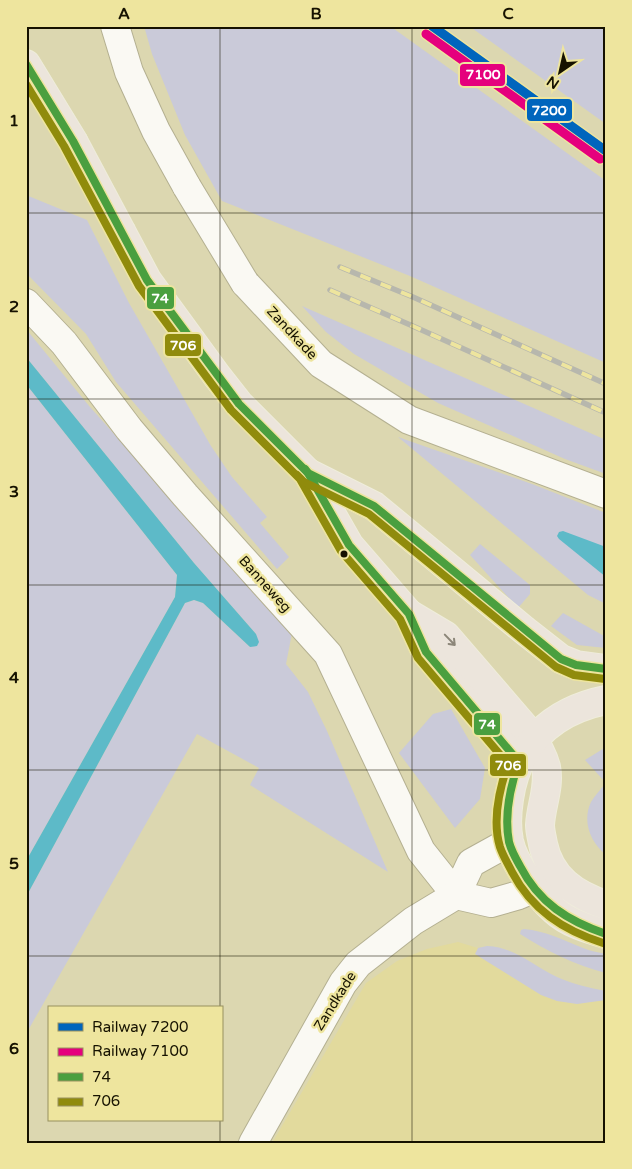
<svg xmlns="http://www.w3.org/2000/svg" width="632" height="1169" viewBox="0 0 632 1169" font-family="'Varela Round',sans-serif">
	<style>
		.built { fill: #e2da9d }
		.green { fill: #cacad9 }
		.water { fill: #5dbac8 }
		.lines { fill: none; stroke-linecap: round; stroke-linejoin: round }
		.minor-casing { stroke: #b4b091; stroke-width: 30 }
		.major-casing { stroke: #efeddb; stroke-width: 30 }
		.minor { stroke: #faf9f3; stroke-width: 28 }
		.major { stroke: #ece5dc; stroke-width: 28 }
		.rail-casing { stroke: #b7b7ad; stroke-width: 5.5 }
		.rail { stroke: #eee59e; stroke-width: 4; stroke-dasharray: 11; stroke-linecap: butt }
		.minor-bridge-casing { stroke: #b4b091; stroke-width: 30; stroke-linecap: butt }
		.major-bridge-casing { stroke: #efeddb; stroke-width: 30; stroke-linecap: butt }
		.minor-bridge { stroke: #faf9f3; stroke-width: 28 }
		.major-bridge { stroke: #ece5dc; stroke-width: 28 }
		.bus-1-casing { stroke: #eee59e; stroke-width: 11 }
		.bus-2-casing { stroke: #eee59e; stroke-width: 11 }
		.bus-1 { stroke: #4a9f3f; stroke-width: 8 }
		.bus-2 { stroke: #908b0c; stroke-width: 8 }
		.rail-1-casing { stroke: #eee59e; stroke-width: 12 }
		.rail-2-casing { stroke: #eee59e; stroke-width: 12 }
		.rail-1 { stroke: #0065bd; stroke-width: 9 }
		.rail-2 { stroke: #e5007d; stroke-width: 9 }
		.oneway { stroke: #8c8679 }
		.grid { fill: none; stroke: #161200; stroke-width: 1; stroke-opacity: 0.55 }
		.bus-dot { fill: #161200; stroke: #eee59e; stroke-width: 2 }
		.labels { text-anchor: middle; dominant-baseline: central; stroke-width: 5; stroke-linejoin: round; paint-order: stroke }
		.street-label { font-size: 14px; fill: #161200; stroke: #eee59e }
		.line-badge { stroke: #eee59e; stroke-width: 2 }
		.badge-label { font-size: 14px; text-anchor: middle; font-weight: bold; fill: #fff }
		.neatline { fill: none; stroke: #161200; stroke-width: 2 }
		.grid-label { font-size: 16px; text-anchor: middle; font-weight: bold; fill: #161200 }
	</style>
	<rect width="100%" height="100%" fill="#dcd7b0"/>
	<path class="built" d="M 458,942 L 491,952 L 606,999 L 606,1143 L 272,1143 L 366,983 L 397,961 L 427,949 Z"/>
	<g class="green">
		<path d="M 144,26 L 390,26 L 606,181 L 606,363 L 410,276 L 222,201 L 185,135 L 152,54 Z"/>
		<path d="M 469,26 L 606,26 L 606,124 Z"/>
		<path d="M 26,195 L 87,220 L 129,303 L 211,446 L 232,477 L 267,517 L 260,523 L 289,557 L 277,569 L 116,382 L 86,334 L 26,273 Z"/>
		<path d="M 302,306 L 606,440 L 606,474 L 565,459 L 438,403 L 354,354 L 326,332 Z"/>
		<path d="M 26,329 L 90,407 L 292,633 L 286,664 L 308,692 L 327,731 L 388,872 L 250,785 L 259,768 L 197,734 L 26,1034 L 26,897 L 185,603 L 194,600 L 203,603 L 250,647 L 256,634 L 194,563 L 26,357 Z"/>
		<path d="M 26,384 L 177,575 L 175,597 L 26,861 Z"/>
		<path d="M 398,437 L 532,484 L 606,513 L 606,604 L 588,595 Z"/>
		<path d="M 480,544 L 530,585 L 530,594 L 518,608 L 470,555 Z"/>
		<path d="M 563,613 L 606,637 L 606,648 L 577,645 L 551,626 Z"/>
		<path d="M 451,709 L 485,768 L 480,799 L 455,828 L 399,753 L 433,714 Z"/>
		<path d="M 606,747 L 606,855 C 590,842 582,821 591,802 C 595,795 601,789 606,783 L 585,760 Z"/>
		<path d="M 524,929 C 546,931 563,940 583,948 C 590,951 598,952 606,954 L 606,973 C 575,965 547,951 520,934 L 521,930 Z"/>
		<path d="M 487,946 C 515,947 533,966 557,977 C 573,984 589,988 606,991 L 606,1000 L 577,1004 L 557,1001 L 541,995 L 475,954 L 478,948 Z"/>
	</g>
	<g class="water">
		<path d="M 26,357 L 194,563 L 256,634 L 259,642 L 257,646 L 250,647 L 203,603 L 194,600 L 185,603 L 26,897 L 26,861 L 175,597 L 177,575 L 26,384 Z"/>
		<path d="M 563,531 L 606,547 L 606,577 L 559,539 L 557,536 L 559,532 Z"/>
	</g>
	<g class="lines">
		<g class="minor-casing">
			<g id="minor">
				<path d="M 115,26 L 129,72 L 156,131 L 187,187"/>
				<path d="M 245,283 L 321,364 L 409,420 L 606,494"/>
				<path d="M 26,303 L 64,343 L 129,429 L 185,495 L 328,654 L 421,851 L 456,895"/>
				<path d="M 456,895 L 491,903 L 519,895 L 533,889"/>
				<path d="M 253,1143 L 343,983 L 358,964 L 413,921 L 456,895 L 471,863 L 509,842"/>
			</g>
		</g>
		<g class="major-casing">
			<g id="major">
				<path d="M 26,64 L 73,141"/>
				<path d="M 122,233 L 147,280 L 217,376 L 239,404 L 308,473 L 349,545 L 409,614 L 426,652 L 519,762"/>
				<path d="M 308,473 L 374,506 L 524,630 L 561,659 L 576,665 L 606,669"/>
				<path d="M 409,614 L 446,636 L 527,730 C 534,740 543,755 546,767 C 550,787 541,805 540,825 C 540,831 542,838 543,844 C 550,878 575,895 606,905"/>
				<path d="M 606,700 C 552,711 517,744 509,799 C 507,812 506,827 509,841 C 513,862 538,896 554,910 C 568,923 588,929 606,934"/>
			</g>
		</g>
		<use href="#minor" class="minor"/>
		<use href="#major" class="major"/>
		<g class="rail-casing">
			<g id="rail">
				<path d="M 340,267 L 413,297 L 606,384"/>
				<path d="M 330,290 L 415,327 L 606,413"/>
			</g>
		</g>
		<use href="#rail" class="rail"/>
		<g class="minor-bridge-casing">
			<path id="minor-bridge" d="M 187,187 L 245,283"/>
		</g>
		<g class="major-bridge-casing">
			<path id="major-bridge" d="M 73,141 L 122,233"/>
		</g>
		<use href="#minor-bridge" class="minor-bridge"/>
		<use href="#major-bridge" class="major-bridge"/>
		<g class="bus-1-casing">
			<g id="bus-1">
				<path d="M 26,64 L 73,141 L 147,280 L 239,404 L 308,473 L 349,545 L 409,614 L 426,652 L 519,762 C 510,787 504,815 509,842 C 511,850 516,859 520,866 C 539,903 568,921 606,934"/>
				<path d="M 305,469 L 308,473 L 374,506 L 561,659 L 576,665 L 606,669"/>
			</g>
		</g>
		<g class="bus-2-casing">
			<g id="bus-2">
				<path d="M 26,84 L 64,146 L 139,286 L 231,410 L 300,479 L 341,551 L 400,619 L 418,658 L 508,764 C 499,790 492,821 500,847 C 503,856 508,864 512,872 C 532,910 563,930 603,943"/>
				<path d="M 297,475 L 304,482 L 369,514 L 556,667 L 574,675 L 605,679"/>
			</g>
		</g>
		<use href="#bus-1" class="bus-1"/>
		<use href="#bus-2" class="bus-2"/>
		<g class="rail-1-casing">
			<path id="rail-1" d="M 432,26 L 606,151"/>
		</g>
		<g class="rail-2-casing">
			<path id="rail-2" d="M 426,34 L 600,159"/>
		</g>
		<use href="#rail-1" class="rail-1"/>
		<use href="#rail-2" class="rail-2"/>
	</g>
	<defs><path id="oneway-shaft" d="M-6 0H5M1.5-3L5.5 0L1.5 3" fill="none" stroke-width="1.6" stroke-linecap="round" stroke-linejoin="round" transform="scale(1.25)"/></defs>
	<use class="oneway" href="#oneway-shaft" transform="translate(450 640) rotate(46)"/>
	<path class="grid" d="M 220,26 L 220,1008M 412,26 L 412,1143M 26,213 L 606,213M 26,399 L 606,399M 26,585 L 606,585M 26,770 L 606,770M 26,956 L 606,956M 220,1120 L 220,1143"/>
	<circle class="bus-dot" cx="344" cy="554" r="4.5"/>
	<g class="labels">
		<g class="street-label">
			<text transform="translate(292 333) rotate(47)">Zandkade</text>
			<text transform="translate(265 584) rotate(48)">Banneweg</text>
			<text transform="translate(335 1001) rotate(-58)">Zandkade</text>
		</g>
	</g>
	<g class="line-badge">
		<rect x="459" y="63" width="47" height="24" rx="5" fill="#e5007d"/>
		<rect x="526" y="98" width="47" height="24" rx="5" fill="#0065bd"/>
		<rect x="146" y="286" width="29" height="24" rx="5" fill="#4a9f3f"/>
		<rect x="164" y="333" width="38" height="24" rx="5" fill="#908b0c"/>
		<rect x="473" y="712" width="28" height="24" rx="5" fill="#4a9f3f"/>
		<rect x="489" y="753" width="38" height="24" rx="5" fill="#908b0c"/>
	</g>
	<g class="badge-label">
		<text x="483" y="79">7100</text>
		<text x="549" y="115">7200</text>
		<text x="160" y="303">74</text>
		<text x="183" y="350">706</text>
		<text x="487" y="729">74</text>
		<text x="508" y="770">706</text>
	</g>
	<rect width="632" height="1169" fill="none" stroke="#eee59e" stroke-width="55"/>
	<rect x="48" y="1006" width="175" height="115" fill="#eee59e" stroke="#98915f"/>
	<rect x="58" y="1023" width="25" height="8" fill="#0065bd" stroke="#98915f"/>
	<text x="92" y="1032" font-size="15" fill="#161200">Railway 7200</text>
	<rect x="58" y="1048" width="25" height="8" fill="#e5007d" stroke="#98915f"/>
	<text x="92" y="1056" font-size="15" fill="#161200">Railway 7100</text>
	<rect x="58" y="1073" width="25" height="8" fill="#4a9f3f" stroke="#98915f"/>
	<text x="92" y="1082" font-size="15" fill="#161200">74</text>
	<rect x="58" y="1098" width="25" height="8" fill="#908b0c" stroke="#98915f"/>
	<text x="92" y="1106" font-size="15" fill="#161200">706</text>
	<g transform="translate(560 72) rotate(214)" stroke="#eee59e" stroke-width="4" paint-order="stroke">
	<path d="M0-4L9 19L0 12L-9 19Z" fill="#161200"/>
	<text y="-8" font-size="14" font-weight="bold" text-anchor="middle" fill="#161200">N</text>
	</g>
	<rect x="28" y="28" width="576" height="1114" class="neatline"/>
	<g class="grid-label">
		<text x="124" y="19">A</text>
		<text x="316" y="19">B</text>
		<text x="508" y="19">C</text>
		<text x="14" y="126">1</text>
		<text x="14" y="312">2</text>
		<text x="14" y="497">3</text>
		<text x="14" y="683">4</text>
		<text x="14" y="869">5</text>
		<text x="14" y="1054">6</text>
	</g>
</svg>
